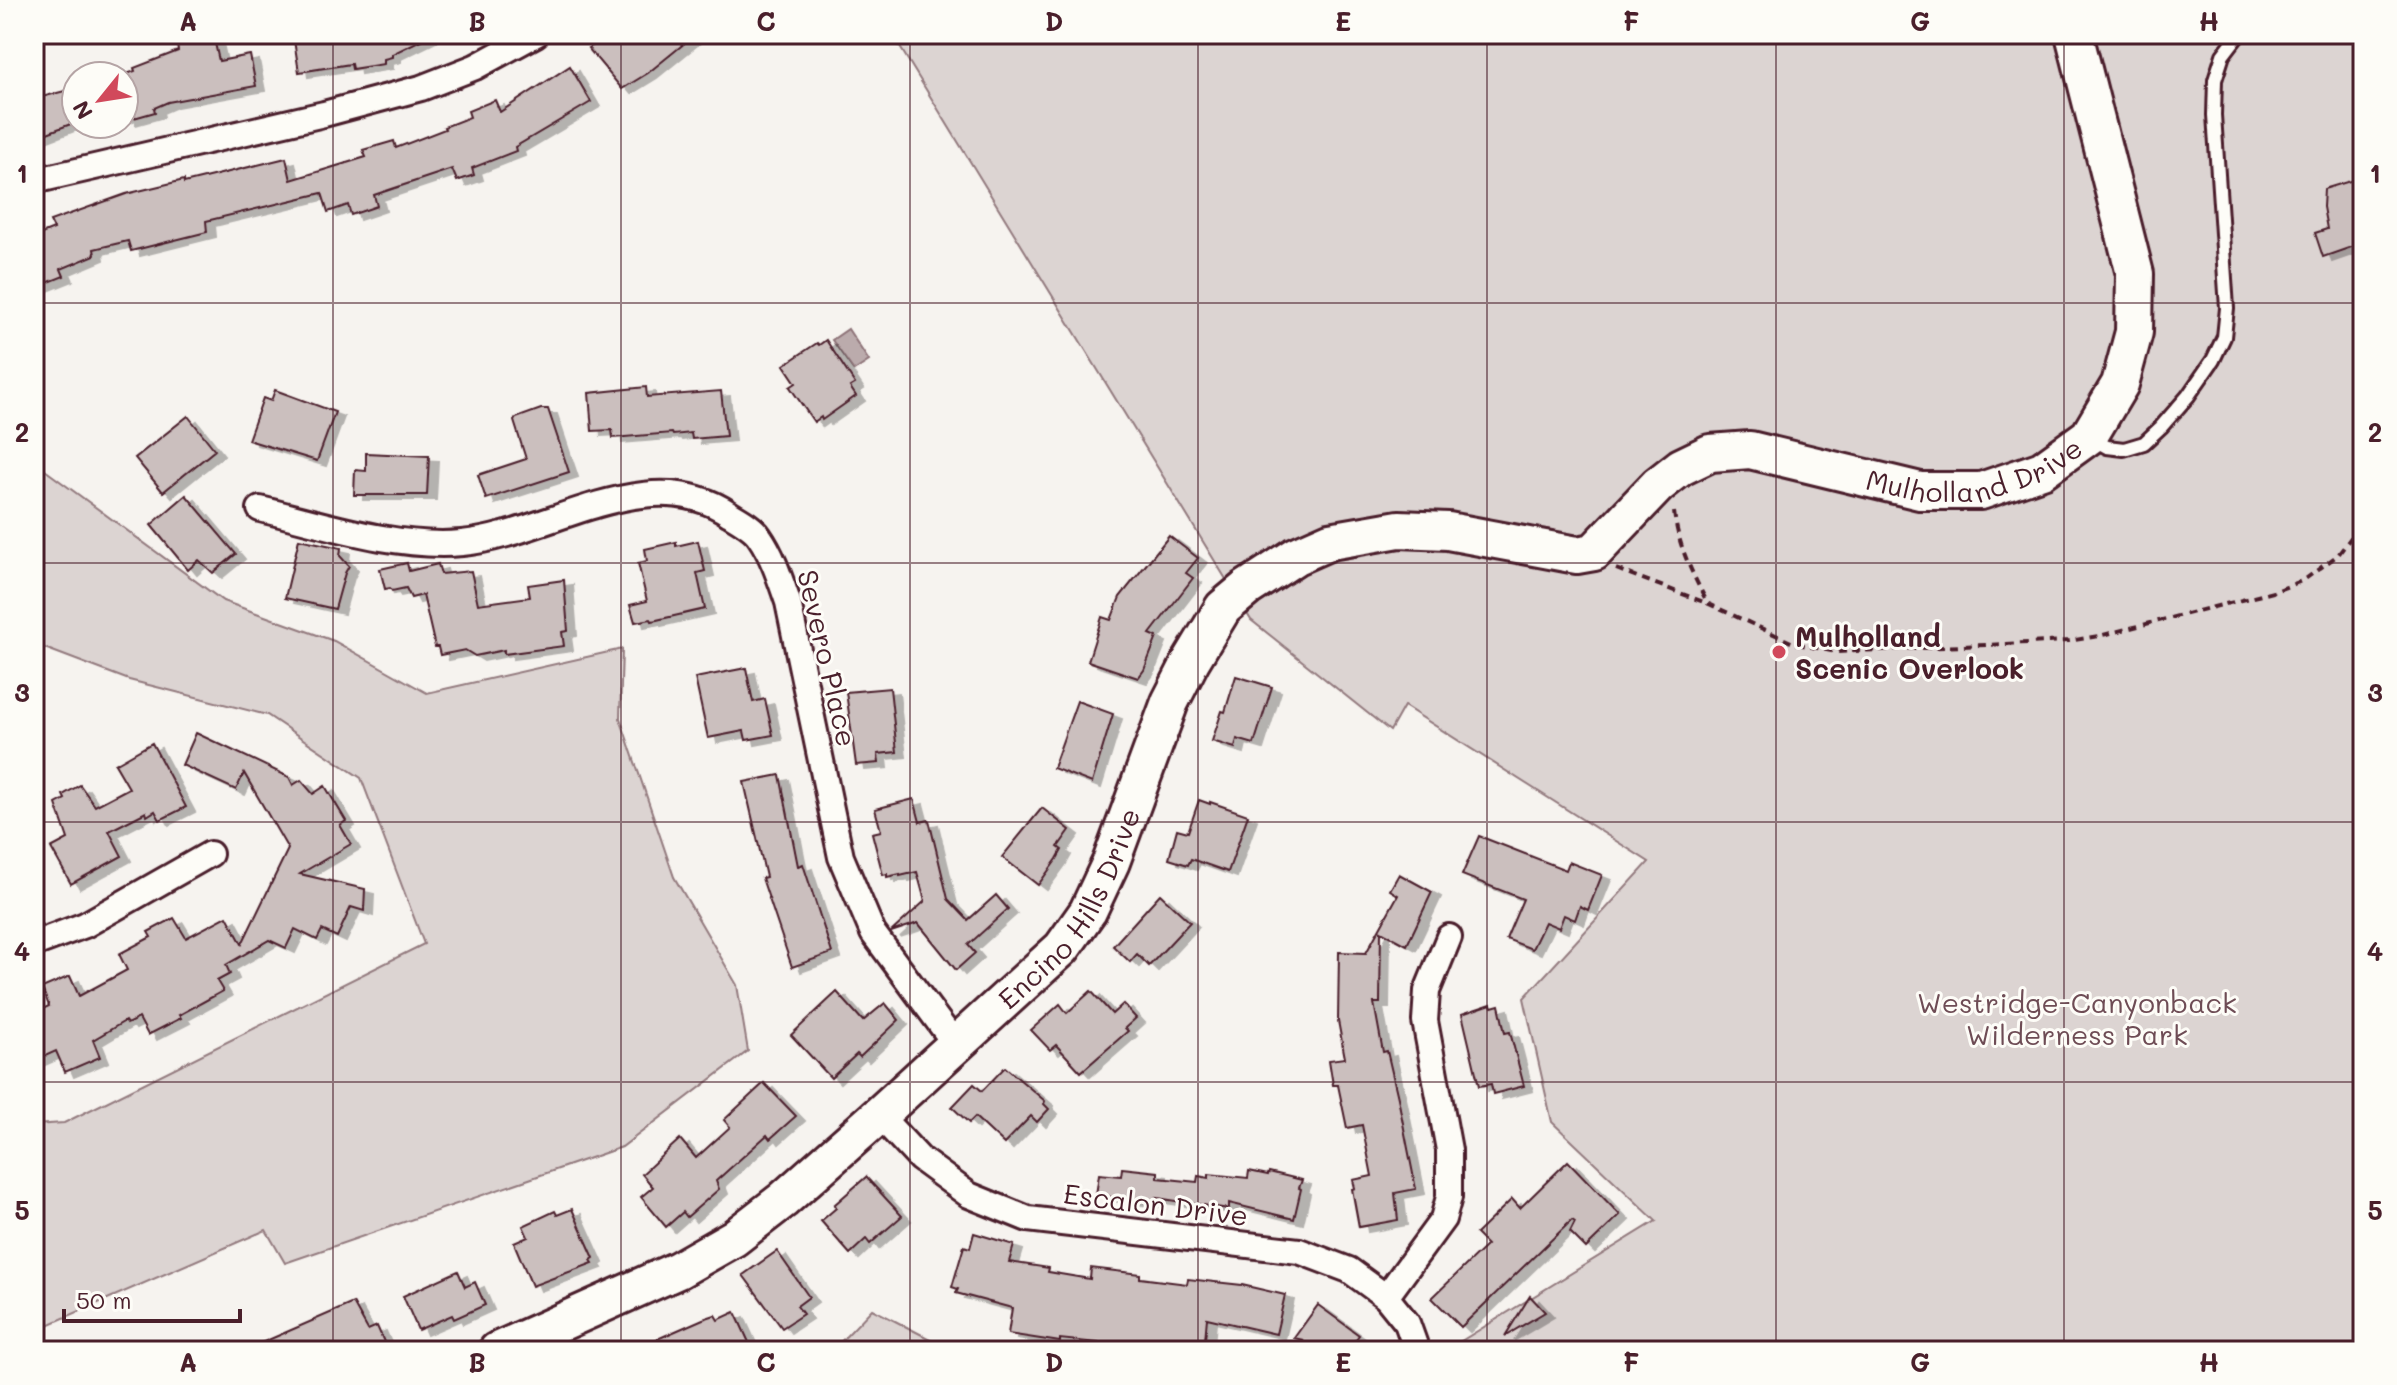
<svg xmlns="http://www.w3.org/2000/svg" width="2397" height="1385" viewBox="0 0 2397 1385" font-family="Mali,sans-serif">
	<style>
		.green { fill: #dcd4d2; stroke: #937a7e; stroke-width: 2 }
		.water { fill: #bbabac; stroke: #8e7378; stroke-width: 2 }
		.building { fill: #cbbfbe; stroke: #4a1f2b; stroke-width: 2; filter: url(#shadow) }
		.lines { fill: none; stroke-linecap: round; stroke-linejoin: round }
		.service-casing { stroke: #4a1f2b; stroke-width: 18 }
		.minor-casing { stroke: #4a1f2b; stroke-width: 30 }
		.secondary-casing { stroke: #4a1f2b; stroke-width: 42 }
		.path { stroke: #4a1f2b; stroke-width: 4; stroke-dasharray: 8 6; stroke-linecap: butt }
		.service { stroke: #fdfcf7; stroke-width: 12 }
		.minor { stroke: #fdfcf7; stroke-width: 24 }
		.secondary { stroke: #fdfcf7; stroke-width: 36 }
		.grid { fill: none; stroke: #4a1f2b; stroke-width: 2; stroke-opacity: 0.55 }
		.poi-dot { fill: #d1495b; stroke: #fdfcf7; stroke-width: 3 }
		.labels { text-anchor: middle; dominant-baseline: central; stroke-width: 6; stroke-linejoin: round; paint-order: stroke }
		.street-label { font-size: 28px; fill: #4a1f2b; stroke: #fdfcf7 }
		.poi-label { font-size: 28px; font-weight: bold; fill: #4a1f2b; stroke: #fdfcf7; text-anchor: start }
		.park-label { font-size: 28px; fill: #6e4c55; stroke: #fdfcf7 }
		.neatline { fill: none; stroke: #4a1f2b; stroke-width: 3 }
		.grid-label { font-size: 26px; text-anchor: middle; font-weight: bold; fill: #4a1f2b }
	</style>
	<defs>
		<filter id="shadow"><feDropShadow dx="9" dy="5" stdDeviation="0" flood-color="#0004"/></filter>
	</defs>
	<rect width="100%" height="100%" fill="#f6f3ef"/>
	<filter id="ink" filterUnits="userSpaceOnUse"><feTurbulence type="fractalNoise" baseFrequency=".0125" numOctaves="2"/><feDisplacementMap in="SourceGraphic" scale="16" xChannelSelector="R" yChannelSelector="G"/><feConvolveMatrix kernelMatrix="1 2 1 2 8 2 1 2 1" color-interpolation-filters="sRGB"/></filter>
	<g filter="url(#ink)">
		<g class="green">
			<path d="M 892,34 L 2363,34 L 2363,1351 L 1445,1351 L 1656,1221 L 1552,1122 L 1524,998 L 1649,862 L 1404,706 L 1390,731 L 1251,620 Z"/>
			<path d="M 34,462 L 223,601 L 334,641 L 427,693 L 622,649 L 620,718 L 674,877 L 737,985 L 748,1051 L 622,1147 L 285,1263 L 266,1230 L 34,1331 L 34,1125 L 64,1123 L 424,944 L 361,778 L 267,715 L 129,680 L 34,644 Z"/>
			<path d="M 872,1309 L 953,1351 L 832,1351 Z"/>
		</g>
		<path class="water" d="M 848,329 L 869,361 L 854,371 L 832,340 Z"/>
		<g class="building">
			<path d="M 175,34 L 213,34 L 219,61 L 250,55 L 256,86 L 168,102 L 154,108 L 155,112 L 127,120 L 127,116 L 124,117 L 124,75 L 135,71 L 134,68 L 178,51 Z"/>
			<path d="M 293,34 L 433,34 L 392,54 L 392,57 L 384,59 L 384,64 L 352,69 L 351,64 L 299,72 Z"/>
			<path d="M 612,34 L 696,34 L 648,73 L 622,89 L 588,48 Z"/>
			<path d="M 570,66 L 591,102 L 515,147 L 516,151 L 472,168 L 474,175 L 457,181 L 452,169 L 374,195 L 377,206 L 351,215 L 348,205 L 328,212 L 322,193 L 206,221 L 207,232 L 131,251 L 128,241 L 94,249 L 95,255 L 61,269 L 64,276 L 34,288 L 34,237 L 54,229 L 50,221 L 126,194 L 184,180 L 184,183 L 286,158 L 291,180 L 366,157 L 363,150 L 394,141 L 396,148 L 445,129 L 444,127 L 470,117 L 468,111 L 495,100 L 500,112 Z"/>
			<path d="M 76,88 L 76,122 L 34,138 L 34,99 Z"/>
			<path d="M 2363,177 L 2363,243 L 2323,257 L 2315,233 L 2327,229 L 2323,207 L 2324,189 Z"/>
			<path d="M 826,340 L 855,384 L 850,387 L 856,396 L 822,420 L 821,417 L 814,422 L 790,387 L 796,383 L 784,365 L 817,343 L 819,345 Z"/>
			<path d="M 646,387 L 647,397 L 721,391 L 726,436 L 692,439 L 691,433 L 673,435 L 672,433 L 613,438 L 612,430 L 592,431 L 589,393 Z"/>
			<path d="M 275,390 L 335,412 L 317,461 L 248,440 L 263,398 L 271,401 Z"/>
			<path d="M 541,409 L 548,409 L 569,472 L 486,499 L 478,475 L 526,459 L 514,421 L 516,418 Z"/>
			<path d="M 188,416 L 215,450 L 163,492 L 135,458 Z"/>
			<path d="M 366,453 L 429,456 L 427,495 L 354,495 L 355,470 L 366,471 Z"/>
			<path d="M 186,495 L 236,554 L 213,573 L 199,560 L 188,570 L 151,525 Z"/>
			<path d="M 1169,536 L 1198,558 L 1186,573 L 1193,578 L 1150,634 L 1157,637 L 1144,670 L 1138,678 L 1088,661 L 1102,617 L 1111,620 L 1120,597 Z"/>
			<path d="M 299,539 L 341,548 L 340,556 L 349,566 L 345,573 L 335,609 L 285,598 Z"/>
			<path d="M 698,541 L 705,571 L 697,573 L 705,609 L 652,621 L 651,619 L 635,622 L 630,605 L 647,601 L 638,563 L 647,561 L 645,549 L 676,542 L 676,546 Z"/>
			<path d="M 407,563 L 409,571 L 438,564 L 441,574 L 471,571 L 478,604 L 530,597 L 528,585 L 564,580 L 568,631 L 562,632 L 564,646 L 504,654 L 504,650 L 475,656 L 465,650 L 440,655 L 438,647 L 435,647 L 423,595 L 411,598 L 406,588 L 392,591 L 390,588 L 385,589 L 380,569 Z"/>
			<path d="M 746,668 L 753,702 L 765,699 L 773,735 L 746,740 L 744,731 L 708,738 L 695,678 Z"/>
			<path d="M 1236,676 L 1272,687 L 1254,744 L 1237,739 L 1235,748 L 1212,741 L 1222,711 L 1225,712 Z"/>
			<path d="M 890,688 L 897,752 L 878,754 L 879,763 L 856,765 L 846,692 Z"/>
			<path d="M 1077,701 L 1113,714 L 1092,783 L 1053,768 Z"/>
			<path d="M 196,733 L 289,777 L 293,785 L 301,780 L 313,794 L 325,786 L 346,821 L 340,825 L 351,844 L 300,874 L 365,889 L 364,911 L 351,907 L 337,937 L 322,930 L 317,940 L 295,929 L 286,948 L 269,940 L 226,965 L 230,974 L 217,981 L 223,991 L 179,1015 L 181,1018 L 148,1035 L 139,1018 L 127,1024 L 125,1021 L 93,1040 L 100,1057 L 65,1072 L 56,1051 L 34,1061 L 34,1013 L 49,1006 L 42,988 L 70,976 L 79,996 L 127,970 L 119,954 L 151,937 L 148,932 L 174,918 L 186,938 L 227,916 L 242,944 L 288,849 L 244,773 L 236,790 L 182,765 Z"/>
			<path d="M 152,743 L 186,807 L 160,820 L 155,811 L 147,816 L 146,812 L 109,831 L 122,856 L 71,884 L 51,848 L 68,839 L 56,804 L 65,799 L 63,795 L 80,785 L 95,806 L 129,788 L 115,764 Z"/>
			<path d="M 780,775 L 798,866 L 803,864 L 832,953 L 792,967 L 762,878 L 766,877 L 744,782 Z"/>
			<path d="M 914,799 L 920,822 L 929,820 L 948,899 L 968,920 L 996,895 L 1008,909 L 968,945 L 975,953 L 956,970 L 918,923 L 891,932 L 925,901 L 917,872 L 900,876 L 900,874 L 887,877 L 887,874 L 883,875 L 872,833 L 881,831 L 875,809 Z"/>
			<path d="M 1199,800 L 1210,804 L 1210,802 L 1248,815 L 1228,872 L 1191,859 L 1188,865 L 1169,859 L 1177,829 L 1188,832 Z"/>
			<path d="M 1042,808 L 1070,830 L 1058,847 L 1062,850 L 1057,859 L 1038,885 L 1002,857 Z"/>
			<path d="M 1479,836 L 1566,870 L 1569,862 L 1602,875 L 1588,910 L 1580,906 L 1575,920 L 1564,915 L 1559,928 L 1545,922 L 1532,949 L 1506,939 L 1523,899 L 1462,875 Z"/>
			<path d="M 1399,874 L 1432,892 L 1407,945 L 1381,931 L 1380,1003 L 1374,1003 L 1383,1052 L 1387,1051 L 1398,1098 L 1416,1189 L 1395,1193 L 1398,1220 L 1359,1227 L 1352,1189 L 1355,1188 L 1353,1180 L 1372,1176 L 1362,1125 L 1347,1128 L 1338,1085 L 1333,1085 L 1329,1060 L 1345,1058 L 1338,1021 L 1339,952 L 1366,953 L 1398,895 L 1390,890 Z"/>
			<path d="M 1160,894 L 1190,922 L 1149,966 L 1137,954 L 1130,962 L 1113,946 Z"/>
			<path d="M 1091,991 L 1112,1014 L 1123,1004 L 1136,1018 L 1125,1028 L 1128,1031 L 1081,1072 L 1056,1045 L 1050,1050 L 1031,1030 L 1060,1004 L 1067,1013 Z"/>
			<path d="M 837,992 L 863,1021 L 885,1003 L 899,1020 L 860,1057 L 857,1054 L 831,1078 L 791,1035 Z"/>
			<path d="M 1491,1004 L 1492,1007 L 1499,1005 L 1505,1033 L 1510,1032 L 1524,1086 L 1493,1094 L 1491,1084 L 1479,1086 L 1462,1014 Z"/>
			<path d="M 1005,1067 L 1045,1101 L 1044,1104 L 1049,1109 L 1037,1122 L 1031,1116 L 1004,1144 L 975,1117 L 969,1123 L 952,1107 L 974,1084 L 982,1091 Z"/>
			<path d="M 764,1083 L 796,1116 L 770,1139 L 767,1135 L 716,1181 L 719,1189 L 687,1217 L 683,1212 L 666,1227 L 641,1197 L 653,1187 L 642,1174 L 680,1139 L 696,1158 L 730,1127 L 724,1120 Z"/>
			<path d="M 1568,1161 L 1620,1215 L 1586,1248 L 1570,1232 L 1575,1222 L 1572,1220 L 1461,1327 L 1432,1298 L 1487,1245 L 1476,1234 L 1512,1199 L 1520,1208 Z"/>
			<path d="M 1122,1168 L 1158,1172 L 1158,1178 L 1197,1182 L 1198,1176 L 1209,1178 L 1209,1174 L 1248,1178 L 1249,1171 L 1268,1175 L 1269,1172 L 1302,1180 L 1299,1188 L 1301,1189 L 1294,1219 L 1229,1203 L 1229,1209 L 1156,1198 L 1155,1203 L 1096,1195 L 1099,1174 L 1121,1176 Z"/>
			<path d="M 866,1177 L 902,1216 L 870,1244 L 866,1239 L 850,1254 L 821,1221 L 836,1208 L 834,1205 Z"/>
			<path d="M 572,1209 L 594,1258 L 591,1260 L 593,1263 L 532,1286 L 514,1243 L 528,1237 L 523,1226 L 555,1211 L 557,1215 Z"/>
			<path d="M 974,1233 L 1014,1245 L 1009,1262 L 1049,1268 L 1048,1272 L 1090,1279 L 1091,1268 L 1140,1274 L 1140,1278 L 1187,1284 L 1188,1279 L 1242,1285 L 1285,1295 L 1276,1334 L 1207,1318 L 1204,1351 L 1175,1351 L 1060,1339 L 1060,1342 L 1008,1334 L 1012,1308 L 956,1293 L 958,1289 L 952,1287 L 964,1246 L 970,1248 Z"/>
			<path d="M 777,1251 L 809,1297 L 797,1306 L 803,1314 L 782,1328 L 743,1275 Z"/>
			<path d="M 458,1271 L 465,1287 L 475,1282 L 485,1305 L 454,1319 L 452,1315 L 418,1330 L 403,1296 Z"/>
			<path d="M 1530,1296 L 1545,1312 L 1505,1336 Z"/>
			<path d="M 353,1303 L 368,1330 L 377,1326 L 388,1351 L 243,1351 Z"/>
			<path d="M 1318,1305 L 1359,1335 L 1347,1351 L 1295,1351 L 1303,1340 L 1294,1338 Z"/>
			<path d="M 735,1312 L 753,1351 L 630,1351 L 703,1319 L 715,1315 L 718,1320 Z"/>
		</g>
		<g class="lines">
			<g class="service-casing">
				<path id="service" d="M 2091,438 L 2107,447 L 2124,449 L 2144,443 L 2161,427 L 2188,396 L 2213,360 L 2224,337 L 2227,308 L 2214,115 L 2215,80 L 2223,55 L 2239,34"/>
			</g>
			<g class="minor-casing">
				<g id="minor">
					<path d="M 34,181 L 324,114 L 421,88 L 475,67 L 536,34"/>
					<path d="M 260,509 C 323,524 397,549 462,543 C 548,535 648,458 730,514 C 740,520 753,527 759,536 C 773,556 780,579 788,602 L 841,857 L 873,933 L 956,1045"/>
					<path d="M 34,944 L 85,925 L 210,854"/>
					<path d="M 879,1115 L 920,1159 L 969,1195 L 1028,1219 L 1299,1251 L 1349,1270 L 1386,1297 L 1407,1323 L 1417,1351"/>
					<path d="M 1386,1297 L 1443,1219 L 1449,1197 L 1449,1150 L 1425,1021 L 1427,991 L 1449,937"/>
				</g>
			</g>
			<g class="secondary-casing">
				<g id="secondary">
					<path id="s1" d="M 497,1351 L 678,1270 L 734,1238 L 783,1200 L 879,1115 L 1062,948 L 1088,911 L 1111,862 L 1170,702 L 1191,661 L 1223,608 L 1247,588 L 1296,556 L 1330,541 L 1399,529 L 1448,531 L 1577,555 L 1594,552 L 1658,485 L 1681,467 L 1710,453 L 1750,450 L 1920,491 L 1981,491 L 2042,470 L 2089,436 L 2120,384 L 2134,332 L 2135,274 L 2074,34"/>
				</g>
			</g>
			<g class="path">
				<path d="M 1674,512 C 1678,546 1692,573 1708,604"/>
				<path d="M 1616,569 L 1709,604 L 1793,643 L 1836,652 L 2069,641 L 2099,636 L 2273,592 L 2304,580 L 2338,555 L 2363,521"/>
			</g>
			<use href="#service" class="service"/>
			<use href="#minor" class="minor"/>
			<use href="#secondary" class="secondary"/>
		</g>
	</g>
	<path class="grid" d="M 333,34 L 333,1351M 621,34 L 621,1351M 910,34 L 910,1351M 1198,34 L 1198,1351M 1487,34 L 1487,1351M 1776,34 L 1776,1351M 2064,34 L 2064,1351M 34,303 L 2363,303M 34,563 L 2363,563M 34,822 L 2363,822M 34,1082 L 2363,1082"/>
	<circle class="poi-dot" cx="1779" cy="652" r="8"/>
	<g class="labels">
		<g class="street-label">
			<text stroke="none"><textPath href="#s1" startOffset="1900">Mulholland Drive</textPath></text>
			<text transform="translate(828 658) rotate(77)">Severo Place</text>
			<text stroke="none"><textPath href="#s1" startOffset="738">Encino Hills Drive</textPath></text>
			<text transform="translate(1156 1204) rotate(7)">Escalon Drive</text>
		</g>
		<g class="poi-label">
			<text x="1795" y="636">Mulholland<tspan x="1795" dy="32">Scenic Overlook</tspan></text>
		</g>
		<g class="park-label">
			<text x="2077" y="1002">Westridge-Canyonback<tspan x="2077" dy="32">Wilderness Park</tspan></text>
		</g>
	</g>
	<rect width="2397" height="1385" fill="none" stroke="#fdfcf7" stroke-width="88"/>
	<g transform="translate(100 100) rotate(240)"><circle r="38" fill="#fdfcf7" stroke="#b5a4a5" stroke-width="2"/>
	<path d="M0-6L14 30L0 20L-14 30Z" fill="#d1495b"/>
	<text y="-12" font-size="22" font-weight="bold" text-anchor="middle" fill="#4a1f2b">N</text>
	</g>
	<path d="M64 1309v12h176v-12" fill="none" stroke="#4a1f2b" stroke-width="4"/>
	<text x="76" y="1309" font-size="24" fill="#4a1f2b" stroke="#fdfcf7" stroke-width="6" paint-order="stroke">50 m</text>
	<rect x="44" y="44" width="2309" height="1297" class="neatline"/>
	<g class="grid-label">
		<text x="188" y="31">A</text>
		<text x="477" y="31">B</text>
		<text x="766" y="31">C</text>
		<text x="1054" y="31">D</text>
		<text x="1343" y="31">E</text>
		<text x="1631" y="31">F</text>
		<text x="1920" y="31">G</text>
		<text x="2209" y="31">H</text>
		<text x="22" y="183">1</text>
		<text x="2375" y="183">1</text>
		<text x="22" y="442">2</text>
		<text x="2375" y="442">2</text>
		<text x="22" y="702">3</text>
		<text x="2375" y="702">3</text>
		<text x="22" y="961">4</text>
		<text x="2375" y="961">4</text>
		<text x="22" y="1220">5</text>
		<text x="2375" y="1220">5</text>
		<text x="188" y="1372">A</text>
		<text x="477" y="1372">B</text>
		<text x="766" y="1372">C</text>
		<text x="1054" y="1372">D</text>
		<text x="1343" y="1372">E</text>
		<text x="1631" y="1372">F</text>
		<text x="1920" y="1372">G</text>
		<text x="2209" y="1372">H</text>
	</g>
</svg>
